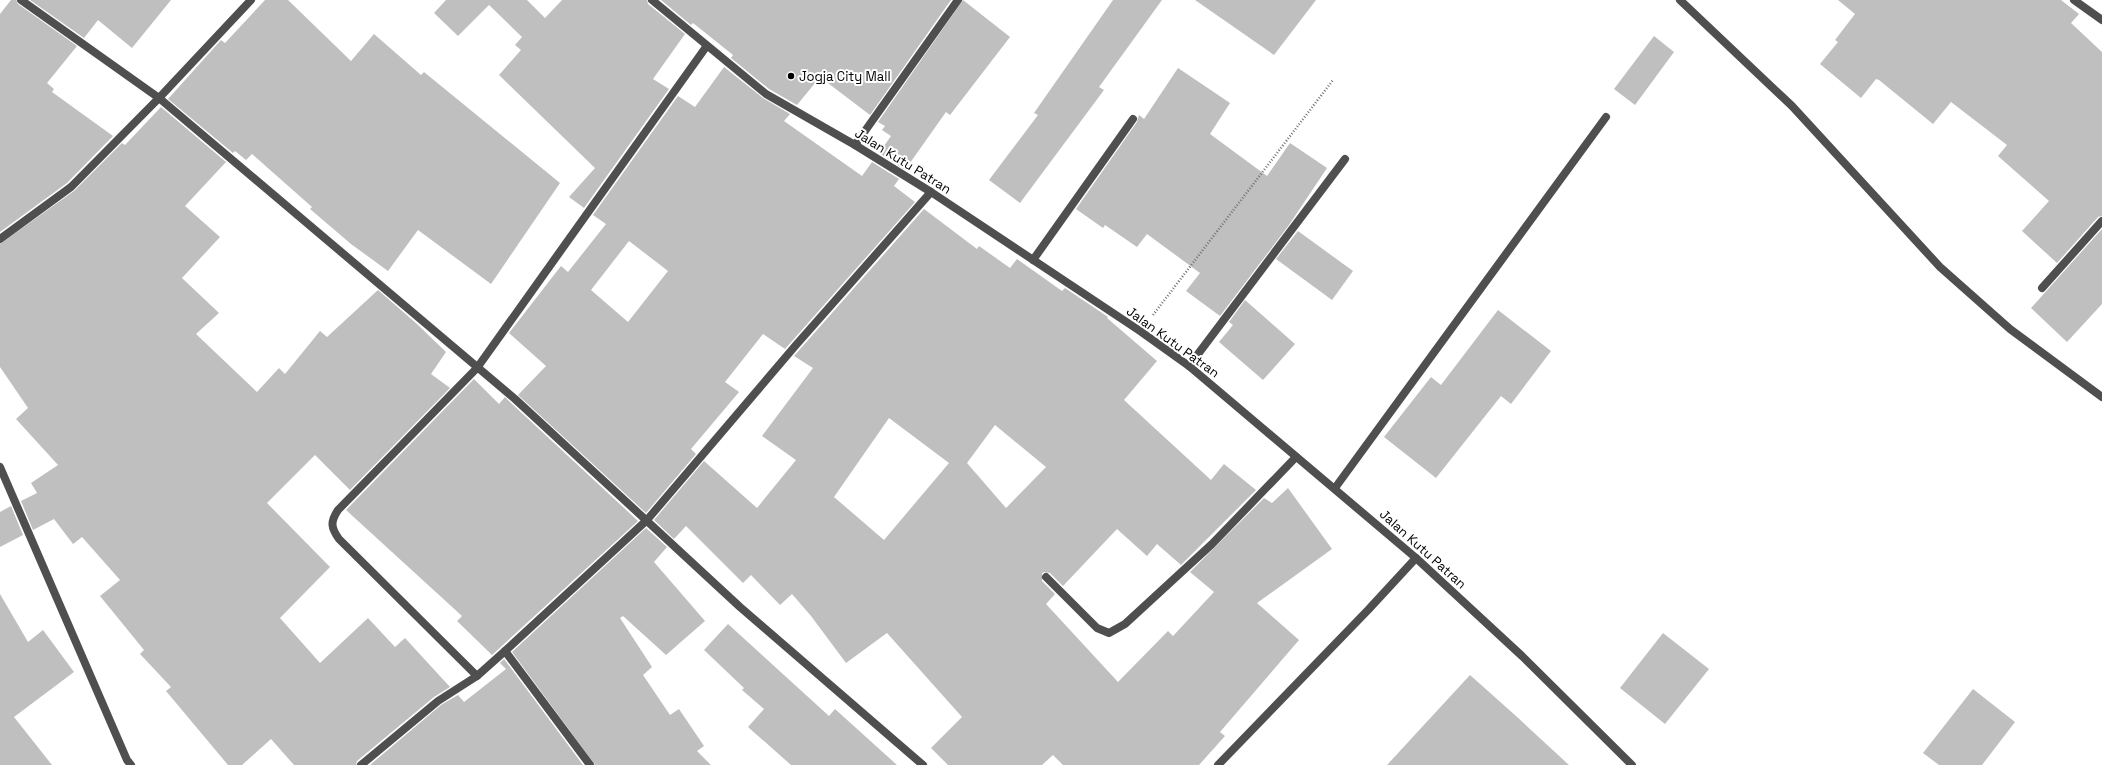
<svg xmlns="http://www.w3.org/2000/svg" width="2102" height="765" viewBox="0 0 2102 765" font-family="'Space Grotesk',sans-serif">
	<style>
		.building { fill: #bfbfbf; fill-rule: evenodd }
		.lines { fill: none; stroke-linecap: round; stroke-linejoin: round }
		.path { stroke: #717171; stroke-width: 2.5; stroke-dasharray: 1 2; stroke-linecap: butt }
		.service { stroke: #4f4f4f; stroke-width: 8 }
		.minor { stroke: #4f4f4f; stroke-width: 8 }
		.tertiary { stroke: #4f4f4f; stroke-width: 8 }
		.poi-dot { fill: #000; stroke: #fff; stroke-width: 1.5 }
		.labels { text-anchor: middle; dominant-baseline: central; stroke-width: 4; stroke-linejoin: round; paint-order: stroke }
		.poi-label { font-size: 13px; fill: #000; stroke: #fff; text-anchor: start }
		.street-label { font-size: 13px; fill: #000; stroke: #fff }
	</style>
	<rect width="100%" height="100%" fill="#fff"/>
	<g class="building">
		<path d="M 11,0 L 16,0 L 18,4 L 77,46 L 47,83 L 54,89 L 52,92 L 113,136 L 67,183 L 0,232 L 0,14 Z"/>
		<path d="M 30,0 L 171,0 L 132,48 L 98,20 L 84,38 Z"/>
		<path d="M 265,0 L 288,0 L 351,61 L 374,34 L 421,75 L 424,72 L 560,183 L 491,284 L 418,230 L 388,271 L 351,244 L 310,209 L 312,207 L 252,154 L 246,160 L 235,151 L 233,153 L 168,99 L 221,40 L 225,43 Z"/>
		<path d="M 446,0 L 527,0 L 545,18 L 562,0 L 647,0 L 648,4 L 685,34 L 653,79 L 669,89 L 584,208 L 569,197 L 595,168 L 499,75 L 521,50 L 515,45 L 522,37 L 489,5 L 458,36 L 434,13 Z"/>
		<path d="M 661,0 L 951,0 L 870,115 L 820,77 L 797,105 L 769,89 L 731,58 L 733,55 L 693,23 L 691,25 Z"/>
		<path d="M 963,0 L 1010,37 L 950,115 L 946,112 L 905,170 L 879,153 L 891,136 L 882,130 L 885,126 L 878,122 Z"/>
		<path d="M 1113,0 L 1162,0 L 1099,87 L 1104,90 L 1020,203 L 989,180 L 1038,115 L 1034,113 Z"/>
		<path d="M 1195,0 L 1316,0 L 1274,55 Z"/>
		<path d="M 1838,0 L 2061,0 L 2079,14 L 2071,23 L 2102,52 L 2102,216 L 2098,217 L 2057,263 L 2022,231 L 2049,201 L 1998,156 L 2007,145 L 1951,102 L 1933,124 L 1879,80 L 1876,79 L 1861,98 L 1820,64 L 1838,42 L 1835,40 L 1855,14 Z"/>
		<path d="M 1654,36 L 1674,52 L 1635,105 L 1614,89 Z"/>
		<path d="M 724,67 L 763,98 L 790,114 L 784,121 L 862,176 L 872,162 L 899,179 L 894,186 L 915,202 L 785,349 L 763,334 L 725,382 L 739,392 L 691,449 L 696,454 L 646,513 L 518,395 L 546,366 L 509,333 L 561,266 L 568,272 L 606,224 L 593,215 L 678,96 L 695,107 ZM 629,241 L 668,271 L 628,322 L 591,290 Z"/>
		<path d="M 1178,68 L 1230,103 L 1210,134 L 1267,176 L 1290,143 L 1327,168 L 1289,225 L 1220,316 L 1186,291 L 1200,273 L 1147,234 L 1137,247 L 1105,225 L 1103,228 L 1076,209 L 1137,122 L 1139,115 L 1144,119 Z"/>
		<path d="M 161,107 L 226,162 L 185,206 L 220,237 L 182,278 L 219,313 L 196,334 L 257,392 L 279,368 L 285,374 L 320,331 L 327,337 L 378,290 L 417,324 L 446,352 L 431,374 L 450,388 L 350,490 L 315,455 L 267,503 L 330,567 L 280,618 L 320,663 L 368,618 L 395,647 L 405,638 L 450,687 L 434,697 L 357,761 L 356,765 L 294,765 L 271,739 L 242,765 L 228,765 L 166,691 L 171,687 L 140,654 L 144,650 L 100,596 L 120,580 L 82,537 L 73,544 L 54,519 L 33,530 L 21,501 L 37,493 L 31,483 L 58,465 L 16,419 L 28,408 L 0,367 L 0,244 L 74,191 L 122,143 L 125,145 Z"/>
		<path d="M 924,209 L 977,249 L 979,246 L 1010,268 L 1017,259 L 1062,291 L 1065,288 L 1108,317 L 1107,318 L 1157,361 L 1124,400 L 1211,480 L 1224,464 L 1256,490 L 1181,565 L 1157,544 L 1147,556 L 1117,529 L 1063,586 L 1050,573 L 1045,572 L 1042,573 L 1042,581 L 1055,594 L 1046,604 L 1118,682 L 1168,631 L 1173,636 L 1214,592 L 1190,572 L 1264,498 L 1272,503 L 1288,488 L 1332,549 L 1257,603 L 1299,640 L 1220,732 L 1225,736 L 1199,765 L 1063,765 L 1053,755 L 1042,765 L 948,765 L 931,748 L 962,717 L 887,633 L 846,663 L 811,616 L 792,594 L 780,605 L 751,575 L 743,583 L 686,526 L 674,539 L 654,520 L 704,461 L 757,508 L 796,460 L 762,436 L 813,368 L 794,356 ZM 889,418 L 949,463 L 884,540 L 834,497 ZM 995,425 L 1046,467 L 1006,508 L 967,463 Z"/>
		<path d="M 2102,229 L 2102,304 L 2067,342 L 2031,308 Z"/>
		<path d="M 1298,231 L 1353,271 L 1332,300 L 1276,259 Z"/>
		<path d="M 1245,300 L 1295,344 L 1263,380 L 1219,342 L 1233,325 L 1229,322 Z"/>
		<path d="M 1498,310 L 1551,351 L 1511,404 L 1501,396 L 1436,478 L 1384,437 L 1431,377 L 1441,385 Z"/>
		<path d="M 474,379 L 499,404 L 505,397 L 511,403 L 638,521 L 492,655 L 457,621 L 462,616 L 346,510 Z"/>
		<path d="M 11,506 L 23,535 L 0,547 L 0,512 Z"/>
		<path d="M 646,528 L 667,547 L 654,562 L 705,621 L 666,655 L 623,616 L 620,618 L 652,667 L 643,675 L 670,715 L 679,709 L 704,746 L 697,751 L 711,765 L 595,765 L 512,652 Z"/>
		<path d="M 0,594 L 28,642 L 43,630 L 74,672 L 14,717 L 52,765 L 0,765 Z"/>
		<path d="M 728,624 L 829,716 L 835,709 L 897,765 L 791,765 L 748,727 L 764,709 L 742,690 L 744,688 L 704,650 Z"/>
		<path d="M 1663,633 L 1709,669 L 1665,724 L 1620,688 Z"/>
		<path d="M 504,659 L 583,765 L 370,765 L 441,705 L 458,695 L 464,702 L 506,669 L 500,663 Z"/>
		<path d="M 1470,675 L 1516,716 L 1569,765 L 1387,765 Z"/>
		<path d="M 1973,689 L 2015,722 L 1982,765 L 1939,765 L 1923,753 Z"/>
	</g>
	<g class="lines">
		<path class="path" d="M 1153,315 L 1333,80"/>
		<g class="service">
			<path d="M 1680,0 L 1792,106 L 1940,267 L 2010,329 L 2102,397"/>
			<path d="M 1033,260 L 1133,119"/>
		</g>
		<g class="minor">
			<path d="M 21,0 L 159,98 L 515,399 L 740,607 L 923,765"/>
			<path d="M 2074,0 L 2102,20"/>
			<path d="M 855,145 L 958,0"/>
			<path d="M 0,239 L 71,187 L 159,98 L 251,0"/>
			<path d="M 2042,288 L 2102,221"/>
			<path d="M 1189,366 L 1345,159"/>
			<path d="M 0,467 L 127,760 L 131,765"/>
			<path d="M 1335,488 L 1606,117"/>
			<path d="M 1046,577 L 1097,628 L 1109,633 L 1125,624 L 1212,544 L 1296,457"/>
			<path d="M 505,651 L 590,765"/>
			<path d="M 477,676 L 339,539 C 331,528 330,522 338,510 L 477,368 L 706,47"/>
			<path d="M 361,765 L 438,701 L 477,676 L 505,651 L 647,520 L 796,345 L 931,192"/>
			<path d="M 1218,765 L 1368,610 L 1416,558"/>
		</g>
		<path class="tertiary" d="M 652,0 L 766,94 L 855,145 L 931,192 L 1140,331 L 1189,366 L 1416,558 L 1522,656 L 1632,765"/>
	</g>
	<circle class="poi-dot" cx="791" cy="76" r="4"/>
	<g class="labels">
		<g class="poi-label">
			<text x="799" y="76">Jogja City Mall</text>
		</g>
		<g class="street-label">
			<text transform="translate(903 161) rotate(32)">Jalan Kutu Patran</text>
			<text transform="translate(1173 342) rotate(36)">Jalan Kutu Patran</text>
			<text transform="translate(1423 549) rotate(42)">Jalan Kutu Patran</text>
		</g>
	</g>
</svg>
